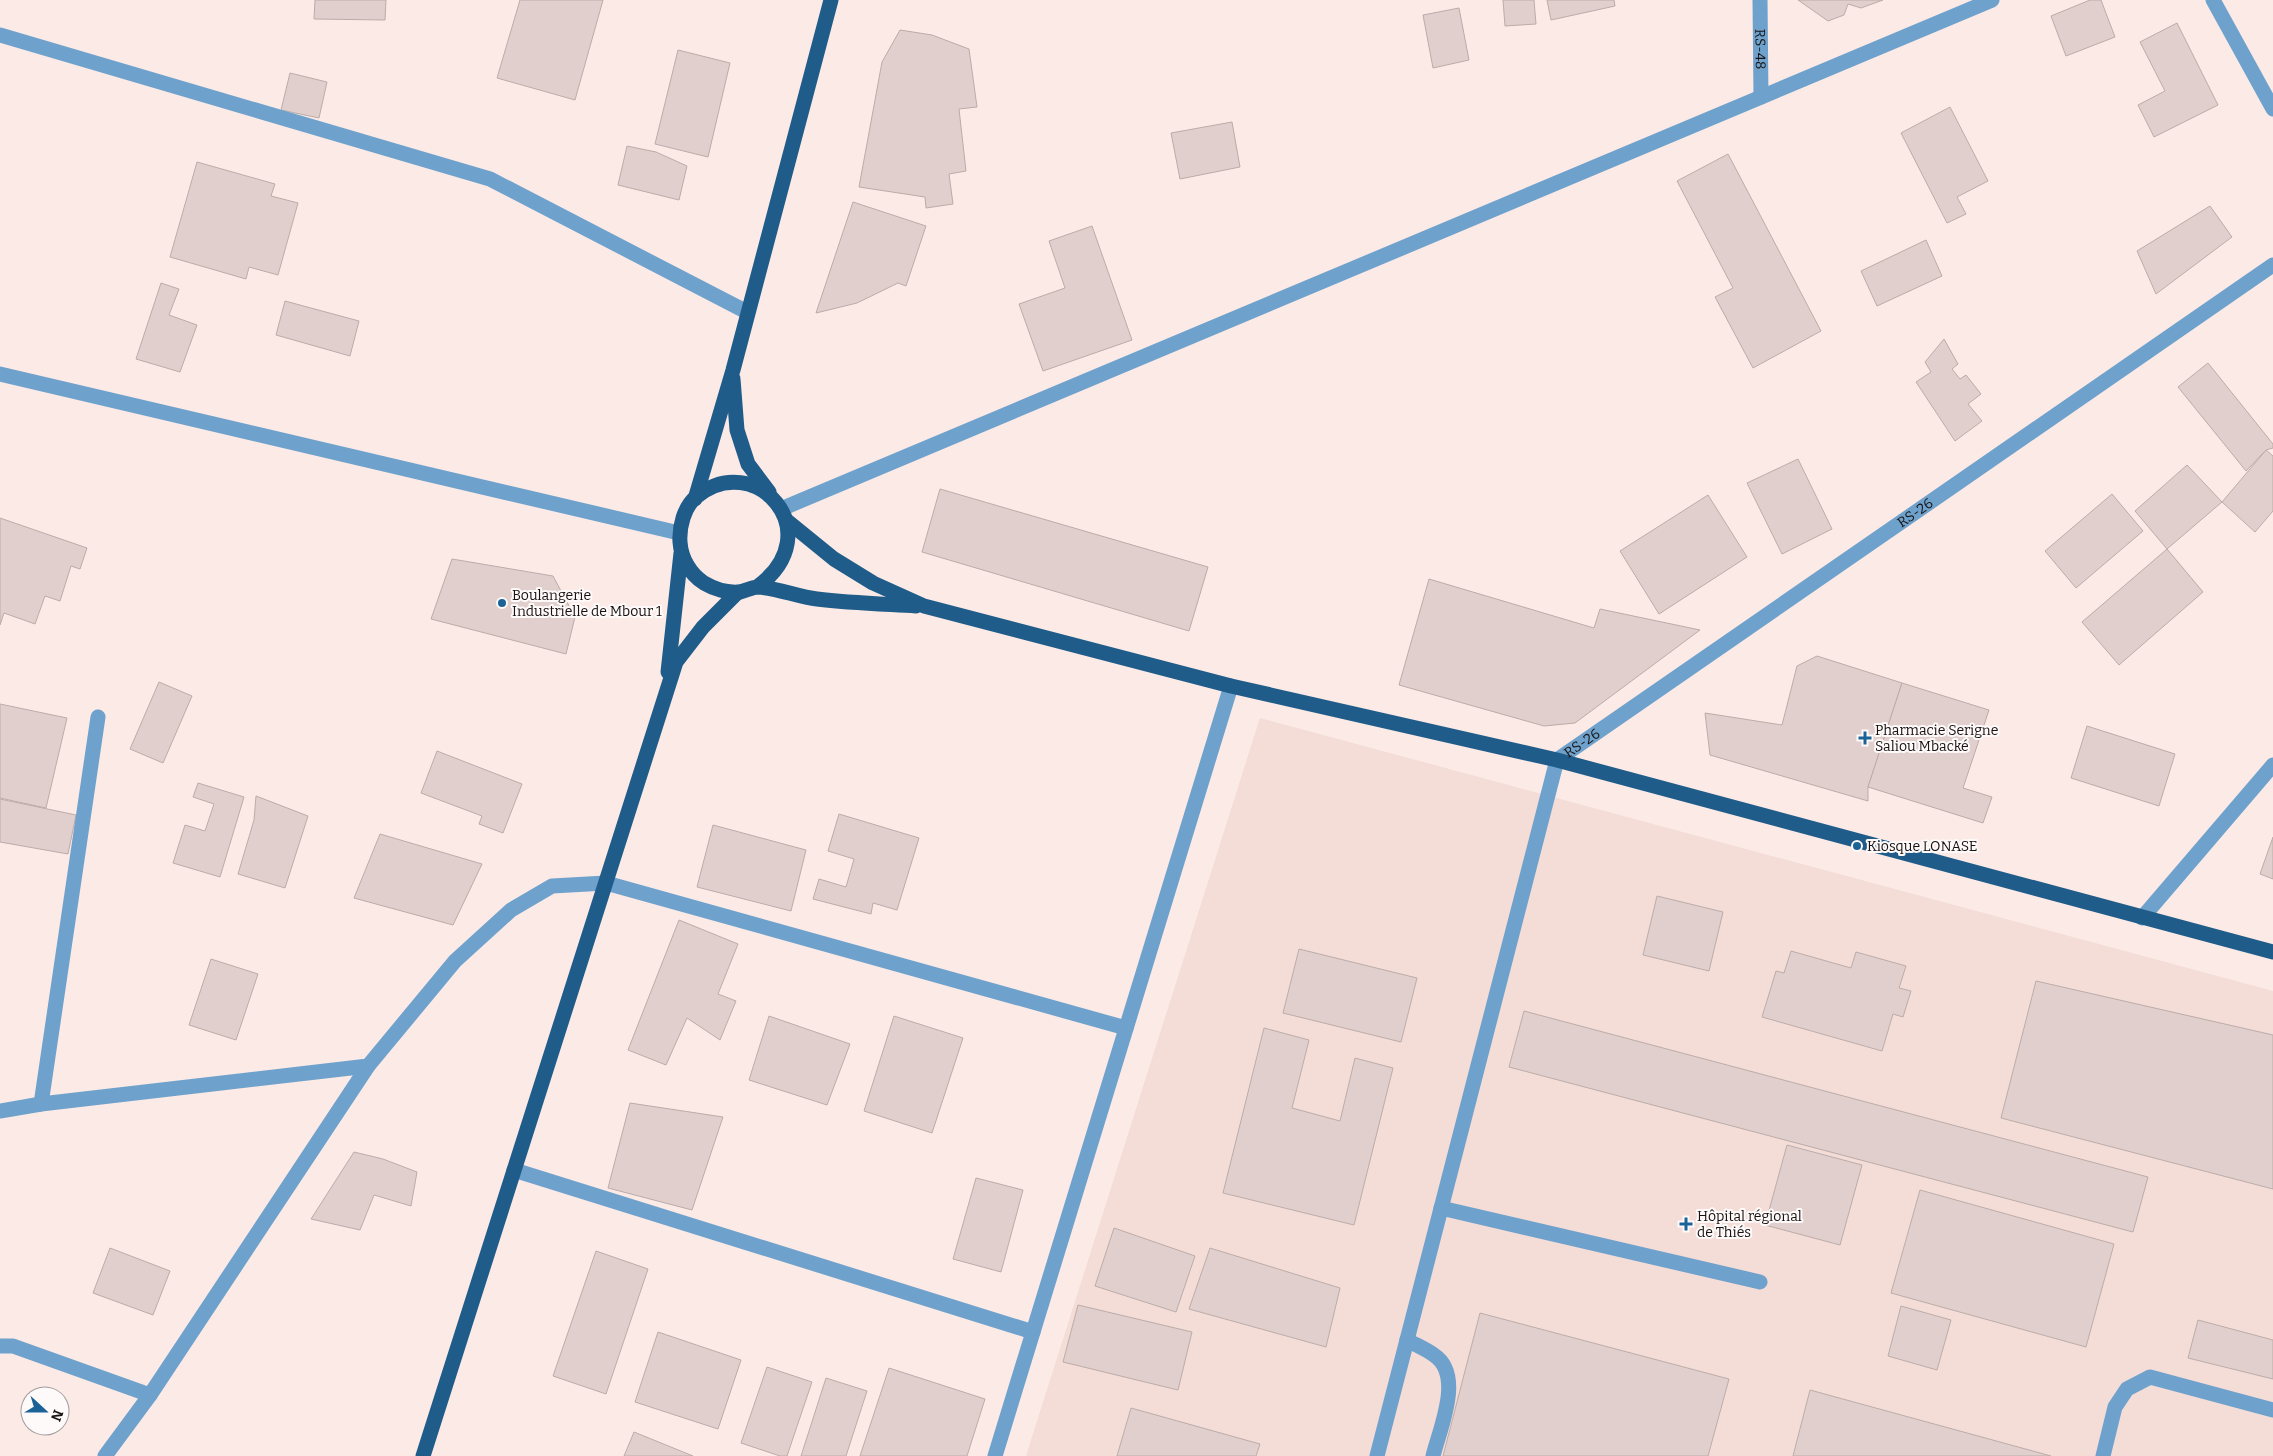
<svg xmlns="http://www.w3.org/2000/svg" width="2273" height="1456" viewBox="0 0 2273 1456" font-family="Bitter,serif">
	<style>
		.built { fill: #f4dcd7 }
		.building { fill: #e0cfcc; stroke: #bcaca9 }
		.lines { fill: none; stroke-linecap: round; stroke-linejoin: round }
		.minor { stroke: #6ea1cc; stroke-width: 15 }
		.major { stroke: #205c89; stroke-width: 15 }
		.poi-dot { fill: #1b6397; stroke: #fefafa; stroke-width: 2 }
		.labels { text-anchor: middle; dominant-baseline: central; stroke-width: 4; stroke-linejoin: round; paint-order: stroke }
		.street-label { font-size: 14px; fill: #171211; stroke: #fefafa }
		.poi-label { font-size: 14px; fill: #171211; stroke: #fefafa; text-anchor: start }
	</style>
	<rect width="100%" height="100%" fill="#fbeae6"/>
	<path class="built" d="M 1260,718 L 2273,991 L 2273,1456 L 1026,1456 Z"/>
	<g class="building">
		<path d="M 315,0 L 386,0 L 385,20 L 314,19 Z"/>
		<path d="M 520,0 L 603,0 L 575,100 L 497,78 Z"/>
		<path d="M 1503,0 L 1534,0 L 1536,24 L 1505,26 Z"/>
		<path d="M 1547,0 L 1614,0 L 1615,6 L 1551,20 Z"/>
		<path d="M 1798,0 L 1883,0 L 1861,8 L 1848,4 L 1844,15 L 1828,21 Z"/>
		<path d="M 2090,0 L 2101,0 L 2115,37 L 2066,56 L 2051,16 Z"/>
		<path d="M 1459,8 L 1469,60 L 1433,68 L 1423,15 Z"/>
		<path d="M 2177,23 L 2218,105 L 2154,137 L 2138,105 L 2165,91 L 2140,42 Z"/>
		<path d="M 900,30 L 932,35 L 969,49 L 977,107 L 959,109 L 966,171 L 949,174 L 953,204 L 926,208 L 925,197 L 859,187 L 882,62 Z"/>
		<path d="M 678,50 L 730,63 L 708,157 L 655,144 Z"/>
		<path d="M 290,73 L 327,82 L 319,118 L 281,110 Z"/>
		<path d="M 1950,107 L 1988,181 L 1957,197 L 1966,214 L 1947,223 L 1901,133 Z"/>
		<path d="M 1232,122 L 1240,167 L 1180,179 L 1171,133 Z"/>
		<path d="M 627,146 L 656,152 L 687,166 L 679,200 L 618,185 Z"/>
		<path d="M 1728,154 L 1821,331 L 1753,368 L 1715,297 L 1733,288 L 1677,181 Z"/>
		<path d="M 197,162 L 275,184 L 271,196 L 298,203 L 278,275 L 249,267 L 246,279 L 170,257 Z"/>
		<path d="M 853,202 L 926,226 L 906,286 L 898,283 L 857,303 L 816,313 Z"/>
		<path d="M 2210,206 L 2232,237 L 2156,294 L 2137,251 Z"/>
		<path d="M 1092,226 L 1132,340 L 1043,371 L 1019,304 L 1065,288 L 1049,241 Z"/>
		<path d="M 1926,240 L 1942,276 L 1877,306 L 1861,271 Z"/>
		<path d="M 161,283 L 179,289 L 169,315 L 197,325 L 180,372 L 136,359 Z"/>
		<path d="M 285,301 L 359,321 L 350,356 L 276,335 Z"/>
		<path d="M 1944,339 L 1958,364 L 1952,369 L 1960,379 L 1966,375 L 1981,394 L 1968,404 L 1982,421 L 1955,441 L 1916,382 L 1931,372 L 1925,362 Z"/>
		<path d="M 2208,363 L 2273,444 L 2273,448 L 2266,450 L 2246,471 L 2178,387 Z"/>
		<path d="M 2266,450 L 2273,456 L 2273,511 L 2255,532 L 2222,502 Z"/>
		<path d="M 1798,459 L 1832,529 L 1782,554 L 1747,483 Z"/>
		<path d="M 2187,465 L 2222,502 L 2167,549 L 2135,511 Z"/>
		<path d="M 940,489 L 1208,567 L 1189,631 L 922,552 Z"/>
		<path d="M 2112,494 L 2143,531 L 2076,588 L 2045,551 Z"/>
		<path d="M 1708,495 L 1747,557 L 1659,614 L 1620,551 Z"/>
		<path d="M 0,518 L 87,548 L 80,569 L 71,566 L 60,601 L 45,596 L 35,624 L 4,613 L 0,625 Z"/>
		<path d="M 2167,549 L 2203,592 L 2119,665 L 2082,622 Z"/>
		<path d="M 452,559 L 553,576 L 575,617 L 566,654 L 431,619 Z"/>
		<path d="M 1429,579 L 1594,628 L 1600,609 L 1700,630 L 1575,723 L 1544,726 L 1399,685 Z"/>
		<path d="M 1817,656 L 1902,683 L 1868,787 L 1868,801 L 1710,755 L 1705,713 L 1782,725 L 1797,666 Z"/>
		<path d="M 159,682 L 192,696 L 163,763 L 130,749 Z"/>
		<path d="M 1902,683 L 1989,710 L 1963,788 L 1992,797 L 1983,823 L 1868,787 Z"/>
		<path d="M 0,704 L 67,718 L 46,808 L 0,798 Z"/>
		<path d="M 2087,726 L 2175,754 L 2159,806 L 2071,778 Z"/>
		<path d="M 437,751 L 522,784 L 503,833 L 479,824 L 482,816 L 421,793 Z"/>
		<path d="M 198,783 L 244,797 L 220,877 L 173,863 L 185,825 L 205,831 L 214,804 L 193,797 Z"/>
		<path d="M 256,796 L 308,816 L 285,888 L 238,874 L 254,820 Z"/>
		<path d="M 0,799 L 76,815 L 68,854 L 0,842 Z"/>
		<path d="M 839,814 L 919,838 L 897,910 L 873,903 L 871,914 L 813,899 L 819,879 L 846,887 L 854,859 L 828,851 Z"/>
		<path d="M 713,825 L 806,850 L 791,911 L 697,887 Z"/>
		<path d="M 380,834 L 482,864 L 453,925 L 354,898 Z"/>
		<path d="M 2273,837 L 2273,879 L 2260,874 Z"/>
		<path d="M 1657,896 L 1723,912 L 1709,971 L 1643,955 Z"/>
		<path d="M 679,920 L 738,944 L 718,994 L 736,1001 L 720,1040 L 687,1018 L 666,1065 L 628,1050 Z"/>
		<path d="M 1299,949 L 1417,978 L 1401,1042 L 1283,1013 Z"/>
		<path d="M 1791,951 L 1851,968 L 1856,952 L 1906,966 L 1899,988 L 1911,991 L 1903,1017 L 1893,1014 L 1882,1051 L 1762,1017 L 1776,971 L 1784,973 Z"/>
		<path d="M 211,959 L 258,974 L 236,1040 L 189,1025 Z"/>
		<path d="M 2036,981 L 2273,1035 L 2273,1189 L 2001,1118 Z"/>
		<path d="M 1524,1011 L 2148,1177 L 2133,1232 L 1509,1067 Z"/>
		<path d="M 769,1016 L 850,1044 L 827,1105 L 749,1080 Z"/>
		<path d="M 894,1016 L 963,1038 L 932,1133 L 864,1111 Z"/>
		<path d="M 1264,1028 L 1309,1040 L 1292,1108 L 1340,1121 L 1355,1058 L 1393,1068 L 1354,1225 L 1223,1193 Z"/>
		<path d="M 630,1103 L 723,1117 L 692,1210 L 608,1188 Z"/>
		<path d="M 1787,1145 L 1862,1165 L 1840,1245 L 1765,1225 Z"/>
		<path d="M 354,1152 L 383,1159 L 417,1172 L 411,1206 L 374,1195 L 360,1230 L 311,1219 Z"/>
		<path d="M 976,1178 L 1023,1190 L 1001,1272 L 953,1259 Z"/>
		<path d="M 1920,1190 L 2114,1244 L 2086,1347 L 1891,1293 Z"/>
		<path d="M 1114,1228 L 1195,1256 L 1176,1312 L 1095,1286 Z"/>
		<path d="M 110,1248 L 170,1271 L 153,1315 L 93,1293 Z"/>
		<path d="M 1210,1248 L 1340,1288 L 1326,1347 L 1189,1309 Z"/>
		<path d="M 596,1251 L 648,1269 L 606,1394 L 553,1376 Z"/>
		<path d="M 1078,1305 L 1192,1332 L 1178,1390 L 1063,1362 Z"/>
		<path d="M 1901,1306 L 1951,1320 L 1937,1370 L 1888,1356 Z"/>
		<path d="M 1480,1313 L 1729,1379 L 1708,1456 L 1443,1456 Z"/>
		<path d="M 2198,1320 L 2273,1340 L 2273,1379 L 2188,1358 Z"/>
		<path d="M 658,1332 L 741,1360 L 718,1429 L 635,1402 Z"/>
		<path d="M 767,1367 L 812,1382 L 787,1456 L 780,1456 L 741,1443 Z"/>
		<path d="M 889,1368 L 985,1399 L 967,1456 L 860,1456 Z"/>
		<path d="M 826,1378 L 867,1391 L 846,1456 L 801,1456 Z"/>
		<path d="M 1810,1390 L 2051,1456 L 1793,1456 Z"/>
		<path d="M 1131,1408 L 1260,1444 L 1256,1456 L 1117,1456 Z"/>
		<path d="M 634,1432 L 693,1456 L 624,1456 Z"/>
	</g>
	<g class="lines">
		<g class="minor">
			<path id="s1" d="M 1760,0 L 1761,97"/>
			<path d="M 2213,0 L 2273,109"/>
			<path d="M 0,35 L 490,179 L 747,312"/>
			<path d="M 0,374 L 679,533"/>
			<path d="M 781,509 L 1992,0"/>
			<path d="M 2142,918 L 2273,765"/>
			<path d="M 41,1104 L 98,717"/>
			<path d="M 0,1111 L 41,1104 L 368,1066 L 455,961 L 511,910 L 552,886 L 606,883 L 1126,1028"/>
			<path d="M 514,1170 L 1033,1332"/>
			<path d="M 1441,1208 L 1760,1282"/>
			<path d="M 1407,1340 C 1416,1345 1426,1349 1434,1355 C 1464,1375 1440,1428 1433,1456"/>
			<path d="M 0,1346 L 13,1346 L 150,1395"/>
			<path d="M 105,1456 L 150,1395 L 368,1066"/>
			<path d="M 995,1456 L 1231,686"/>
			<path id="s2" d="M 1377,1456 L 1557,760 L 2273,265"/>
			<path d="M 2103,1456 L 2115,1407 L 2127,1389 L 2150,1377 L 2273,1410"/>
		</g>
		<g class="major">
			<path d="M 733,379 L 737,430 L 748,464 L 769,492"/>
			<path d="M 695,499 L 733,370 L 831,0"/>
			<path d="M 786,520 L 834,559 L 873,583 L 924,606 L 1231,686 L 1557,760 L 2273,952"/>
			<path d="M 757,587 C 832,532 754,448 696,497 C 684,507 679,527 680,542 C 681,558 690,574 704,583 C 714,589 728,593 740,592 C 746,591 752,587 758,587 C 778,588 798,597 817,599 C 850,603 883,604 916,606"/>
			<path d="M 668,672 L 681,553"/>
			<path d="M 423,1456 L 676,662 L 703,627 L 738,592"/>
		</g>
	</g>
	<g class="poi-dot">
		<circle cx="502" cy="603" r="5"/>
		<path d="M1862.5 730.5h5v5h5v5h-5v5h-5v-5h-5v-5h5z"/>
		<circle cx="1857" cy="846" r="5"/>
		<path d="M1683.5 1216.5h5v5h5v5h-5v5h-5v-5h-5v-5h5z"/>
	</g>
	<g class="labels">
		<g class="street-label">
			<text stroke="none"><textPath href="#s1" startOffset="49">RS-48</textPath></text>
			<text stroke="none"><textPath href="#s2" startOffset="1154">RS-26</textPath></text>
			<text stroke="none"><textPath href="#s2" startOffset="749">RS-26</textPath></text>
		</g>
		<g class="poi-label">
			<text x="512" y="595">Boulangerie<tspan x="512" dy="16">Industrielle de Mbour 1</tspan></text>
			<text x="1875" y="730">Pharmacie Serigne<tspan x="1875" dy="16">Saliou Mbacké</tspan></text>
			<text x="1867" y="846">Kiosque LONASE</text>
			<text x="1697" y="1216">Hôpital régional<tspan x="1697" dy="16">de Thiés</tspan></text>
		</g>
	</g>
	<g transform="translate(45 1411) rotate(111)"><circle r="24" fill="#fefafa" stroke="#a29d9d"/>
	<path d="M0-4L9 19L0 12L-9 19Z" fill="#1b6397"/>
	<text y="-8" font-size="14" font-weight="bold" text-anchor="middle" fill="#171211">N</text>
	</g>
</svg>
